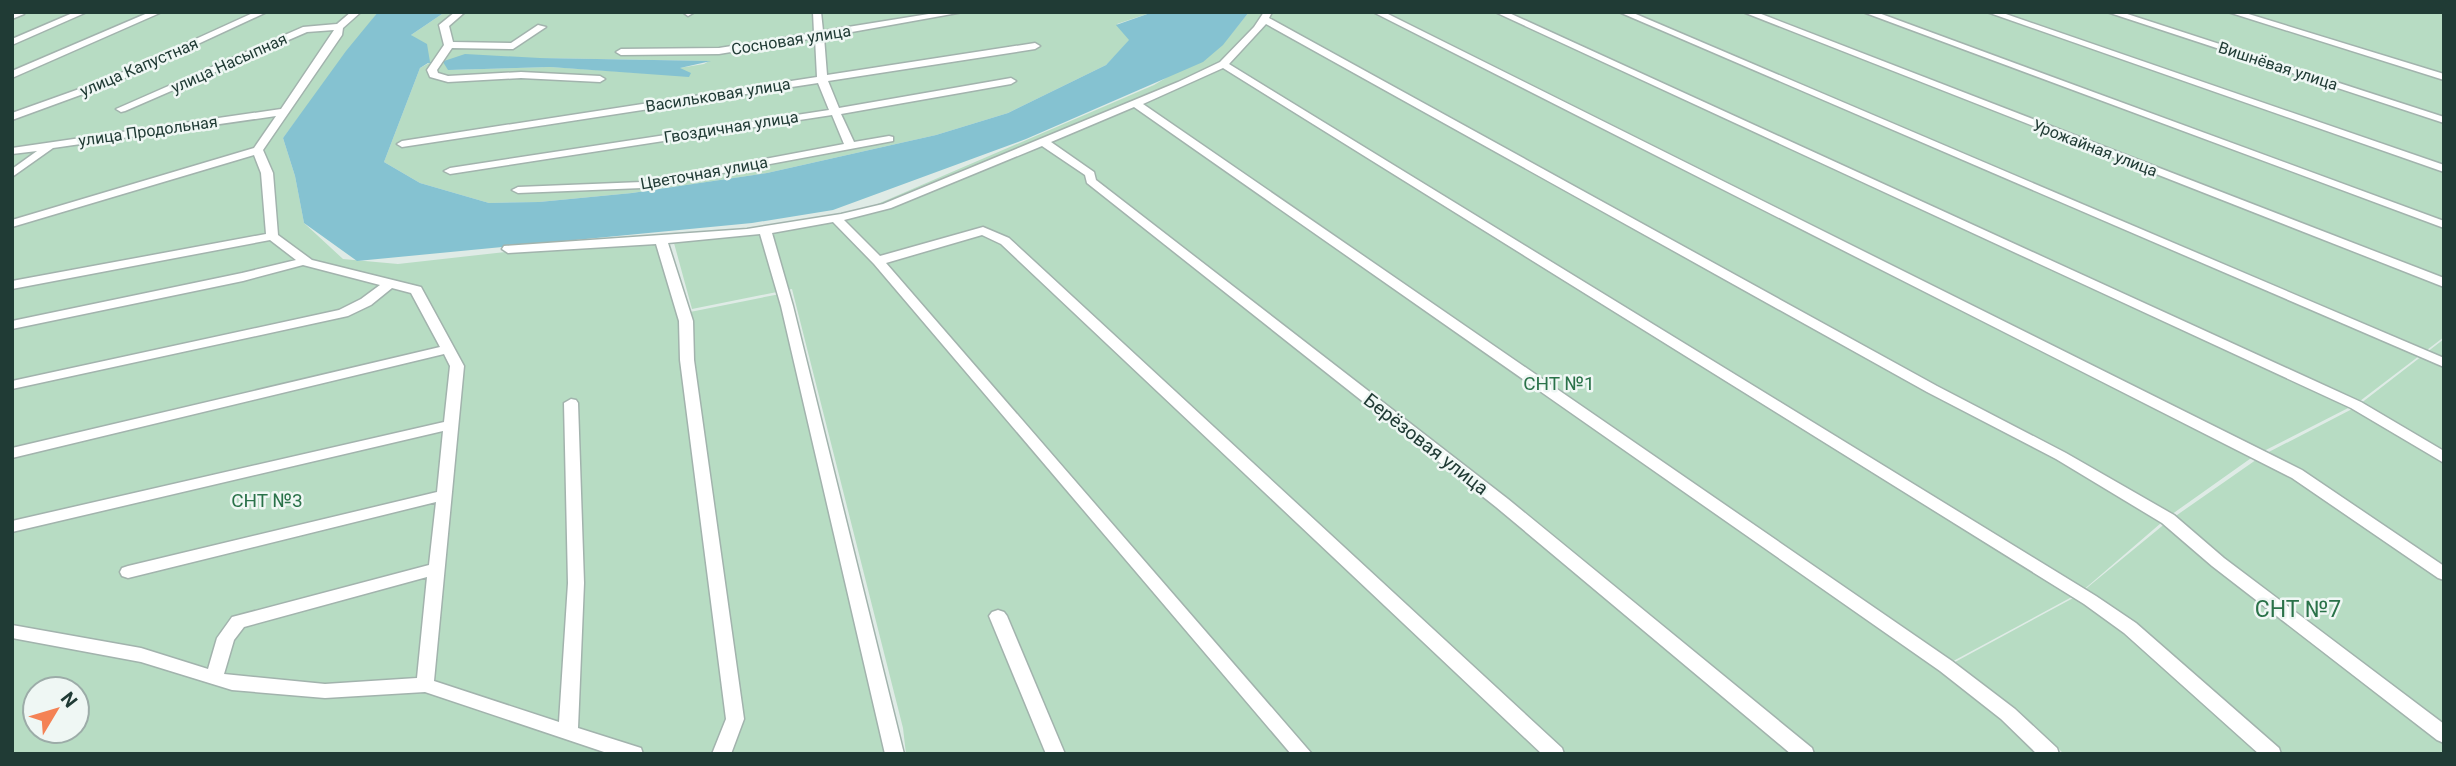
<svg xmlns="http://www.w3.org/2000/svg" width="2456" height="766" viewBox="0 0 2456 766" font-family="Roboto,sans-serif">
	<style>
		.green { fill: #b7dcc3; fill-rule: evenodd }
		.water { fill: #85c2d1 }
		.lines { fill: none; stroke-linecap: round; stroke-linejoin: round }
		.minor-casing { stroke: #a2b3ad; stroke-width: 3 }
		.minor { fill: #fff; fill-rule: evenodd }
		.labels { text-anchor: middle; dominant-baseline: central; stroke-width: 5; stroke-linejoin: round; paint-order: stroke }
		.far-street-label { font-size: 16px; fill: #203b35; stroke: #eff7f4 }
		.park-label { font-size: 19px; fill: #2a7249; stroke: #eff7f4 }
		.street-label { font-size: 19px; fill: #203b35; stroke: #eff7f4 }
		.near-park-label { font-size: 23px; fill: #2a7249; stroke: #eff7f4 }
	</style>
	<rect width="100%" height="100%" fill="#dfebe6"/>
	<g class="green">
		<path d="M 12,12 L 378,12 L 283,138 L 295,176 L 304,223 L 343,259 L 398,264 L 657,235 L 685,313 L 780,294 L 894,754 L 12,754 ZM 35,689 L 77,689 L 77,731 L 35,731 Z"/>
		<path d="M 445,12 L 1153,12 L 1117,24 L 1130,40 L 1106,65 L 1008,113 L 936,135 L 767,173 L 632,193 L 539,202 L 489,203 L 420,183 L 384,162 L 420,68 L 429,63 L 411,35 ZM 540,58 L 709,61 L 704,64 L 679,68 L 688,76 L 550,67 L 448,70 Z"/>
		<path d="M 1249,12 L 2444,12 L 2444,337 L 2356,404 L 2254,456 L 2168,517 L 2081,592 L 1944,666 L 2044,754 L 906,754 L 903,728 L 792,289 L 692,309 L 674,243 L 859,212 L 1154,85 L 1223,44 Z"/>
		<path d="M 2444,339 L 2444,754 L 2064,754 L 2034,725 L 1955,662 L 2077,596 L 2167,522 L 2263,455 L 2356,407 Z"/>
	</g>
	<path class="water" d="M 378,12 L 445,12 L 411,35 L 427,44 L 430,62 L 444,61 L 465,54 L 540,58 L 711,61 L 680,68 L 691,73 L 689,77 L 550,67 L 448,70 L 443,62 L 428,63 L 420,68 L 384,162 L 420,183 L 489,203 L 539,202 L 632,193 L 767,173 L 936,135 L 1008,113 L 1106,65 L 1129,40 L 1116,25 L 1153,12 L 1249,12 L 1223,45 L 1203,62 L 1026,139 L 833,210 L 752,223 L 357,261 L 304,223 L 295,176 L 283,138 L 346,51 Z"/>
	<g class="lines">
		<g class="minor-casing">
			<g id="minor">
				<path d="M 25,12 L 24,14 L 12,19 L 12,13 Z"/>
				<path d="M 75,12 L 87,12 L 12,45 L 12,39 Z"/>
				<path d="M 150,12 L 162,12 L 12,78 L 12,71 Z"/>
				<path d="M 255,12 L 267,12 L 116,82 L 12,120 L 12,113 L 110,78 Z"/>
				<path d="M 351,12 L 361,12 L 343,28 L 342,35 L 263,150 L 273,173 L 278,235 L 312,260 L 421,287 L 464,366 L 434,681 L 559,722 L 568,583 L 564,403 L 571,399 L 576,400 L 578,403 L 584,583 L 578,728 L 641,748 L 643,754 L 610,754 L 425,692 L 325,698 L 232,690 L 141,662 L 12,638 L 12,625 L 141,648 L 208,669 L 217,638 L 232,617 L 429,565 L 436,502 L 128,578 L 122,576 L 120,572 L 122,568 L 128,566 L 437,492 L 443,431 L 12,532 L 12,521 L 444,422 L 450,366 L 444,354 L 12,458 L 12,448 L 440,347 L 411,293 L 392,288 L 371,305 L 348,316 L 12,389 L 12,381 L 339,310 L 361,299 L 380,285 L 303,265 L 243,281 L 12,329 L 12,321 L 242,273 L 296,260 L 270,240 L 12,289 L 12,281 L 266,234 L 261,173 L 254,155 L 12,227 L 12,220 L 254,148 L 276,116 L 53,148 L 12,177 L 12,169 L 37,151 L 12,154 L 12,148 L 281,109 L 334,30 L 307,32 L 125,111 L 121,112 L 116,109 L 303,27 L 337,24 ZM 427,577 L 417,678 L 325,684 L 224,674 L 234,640 L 244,627 Z"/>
				<path d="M 455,12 L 465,12 L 449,26 L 453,42 L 511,43 L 538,25 L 546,27 L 513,49 L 452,48 L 437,70 L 438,73 L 448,76 L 521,72 L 600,76 L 605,79 L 600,82 L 521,78 L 448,82 L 430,77 L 427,70 L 444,45 L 439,25 Z"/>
				<path d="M 695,12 L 688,16 L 684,13 L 684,12 Z"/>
				<path d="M 813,12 L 821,12 L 823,31 L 941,12 L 963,12 L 824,37 L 827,75 L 1035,43 L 1040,46 L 1035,49 L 828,81 L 839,108 L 1011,78 L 1016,81 L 1011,84 L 841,114 L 854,142 L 889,136 L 893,137 L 893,141 L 642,188 L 518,193 L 512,190 L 518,187 L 642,182 L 844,144 L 832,115 L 450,174 L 444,171 L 450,168 L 829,110 L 818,83 L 402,147 L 397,144 L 402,141 L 817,77 L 815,38 L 719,54 L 621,55 L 616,52 L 621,49 L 719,48 L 814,33 Z"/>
				<path d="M 1264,12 L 1272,12 L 1269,18 L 1937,386 L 2066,453 L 2174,515 L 2224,558 L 2444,724 L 2444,743 L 2437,740 L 2212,566 L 2162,523 L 2056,459 L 1927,392 L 1266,24 L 1229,64 L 2096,596 L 2136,623 L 2279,748 L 2281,754 L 2259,754 L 2124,633 L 2084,604 L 1223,68 L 1143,104 L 1952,661 L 2015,709 L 2057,748 L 2059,754 L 2037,754 L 2001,719 L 1940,671 L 1134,107 L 1051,142 L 1094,172 L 1096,180 L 1508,499 L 1812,748 L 1814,754 L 1791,754 L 1496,507 L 1087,183 L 1085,175 L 1042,146 L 891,208 L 844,220 L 880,256 L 983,227 L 1009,238 L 1562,748 L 1564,754 L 1542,754 L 1001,244 L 982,235 L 886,263 L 1312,754 L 1291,754 L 874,264 L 833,222 L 772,233 L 793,306 L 904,754 L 885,754 L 781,306 L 760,234 L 668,243 L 693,321 L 694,360 L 744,719 L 731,754 L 712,754 L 726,719 L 680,360 L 679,321 L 656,244 L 508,253 L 502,249 L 504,246 L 747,229 L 841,214 L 883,204 L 1178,82 L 1220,62 L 1254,27 Z"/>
				<path d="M 1373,12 L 1384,12 L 2302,470 L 2444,566 L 2444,580 L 2438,578 L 2292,478 Z"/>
				<path d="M 1495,12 L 1507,12 L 2361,402 L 2444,451 L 2444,463 L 2351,408 Z"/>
				<path d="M 1619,12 L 1631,12 L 2444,358 L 2444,367 Z"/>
				<path d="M 1743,12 L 1756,12 L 2444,278 L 2444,287 Z"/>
				<path d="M 1863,12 L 1876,12 L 2444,221 L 2444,228 Z"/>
				<path d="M 1987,12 L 2000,12 L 2444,165 L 2444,172 Z"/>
				<path d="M 2107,12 L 2121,12 L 2444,117 L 2444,123 Z"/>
				<path d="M 2228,12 L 2242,12 L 2444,74 L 2444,80 Z"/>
				<path d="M 998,610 L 1004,612 L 1007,616 L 1065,754 L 1046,754 L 989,616 L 992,612 Z"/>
			</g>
		</g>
		<use href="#minor" class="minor"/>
	</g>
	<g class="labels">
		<g class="far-street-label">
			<text transform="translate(791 40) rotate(-9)">Сосновая улица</text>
			<text transform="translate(229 63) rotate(-24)">улица Насыпная</text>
			<text transform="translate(2278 66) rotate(18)">Вишнёвая улица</text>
			<text transform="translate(139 67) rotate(-23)">улица Капустная</text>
			<text transform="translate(718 95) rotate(-9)">Васильковая улица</text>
			<text transform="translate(731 127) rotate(-9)">Гвоздичная улица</text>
			<text transform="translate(148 131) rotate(-8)">улица Продольная</text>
			<text transform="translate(2095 148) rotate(21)">Урожайная улица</text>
			<text transform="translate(704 173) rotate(-10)">Цветочная улица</text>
		</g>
		<g class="park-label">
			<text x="1559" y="383">СНТ №1</text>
			<text x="267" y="500">СНТ №3</text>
		</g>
		<g class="street-label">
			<text transform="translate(1426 444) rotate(38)">Берёзовая улица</text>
		</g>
		<g class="near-park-label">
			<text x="2298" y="609">СНТ №7</text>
		</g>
	</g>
	<rect width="2456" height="766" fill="none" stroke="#203b35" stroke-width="28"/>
	<g transform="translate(56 710) rotate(52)"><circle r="33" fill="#eff7f4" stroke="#9caca8" stroke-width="2"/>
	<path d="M0-5L12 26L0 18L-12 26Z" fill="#f48254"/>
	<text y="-10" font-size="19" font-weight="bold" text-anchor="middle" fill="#203b35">N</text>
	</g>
</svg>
